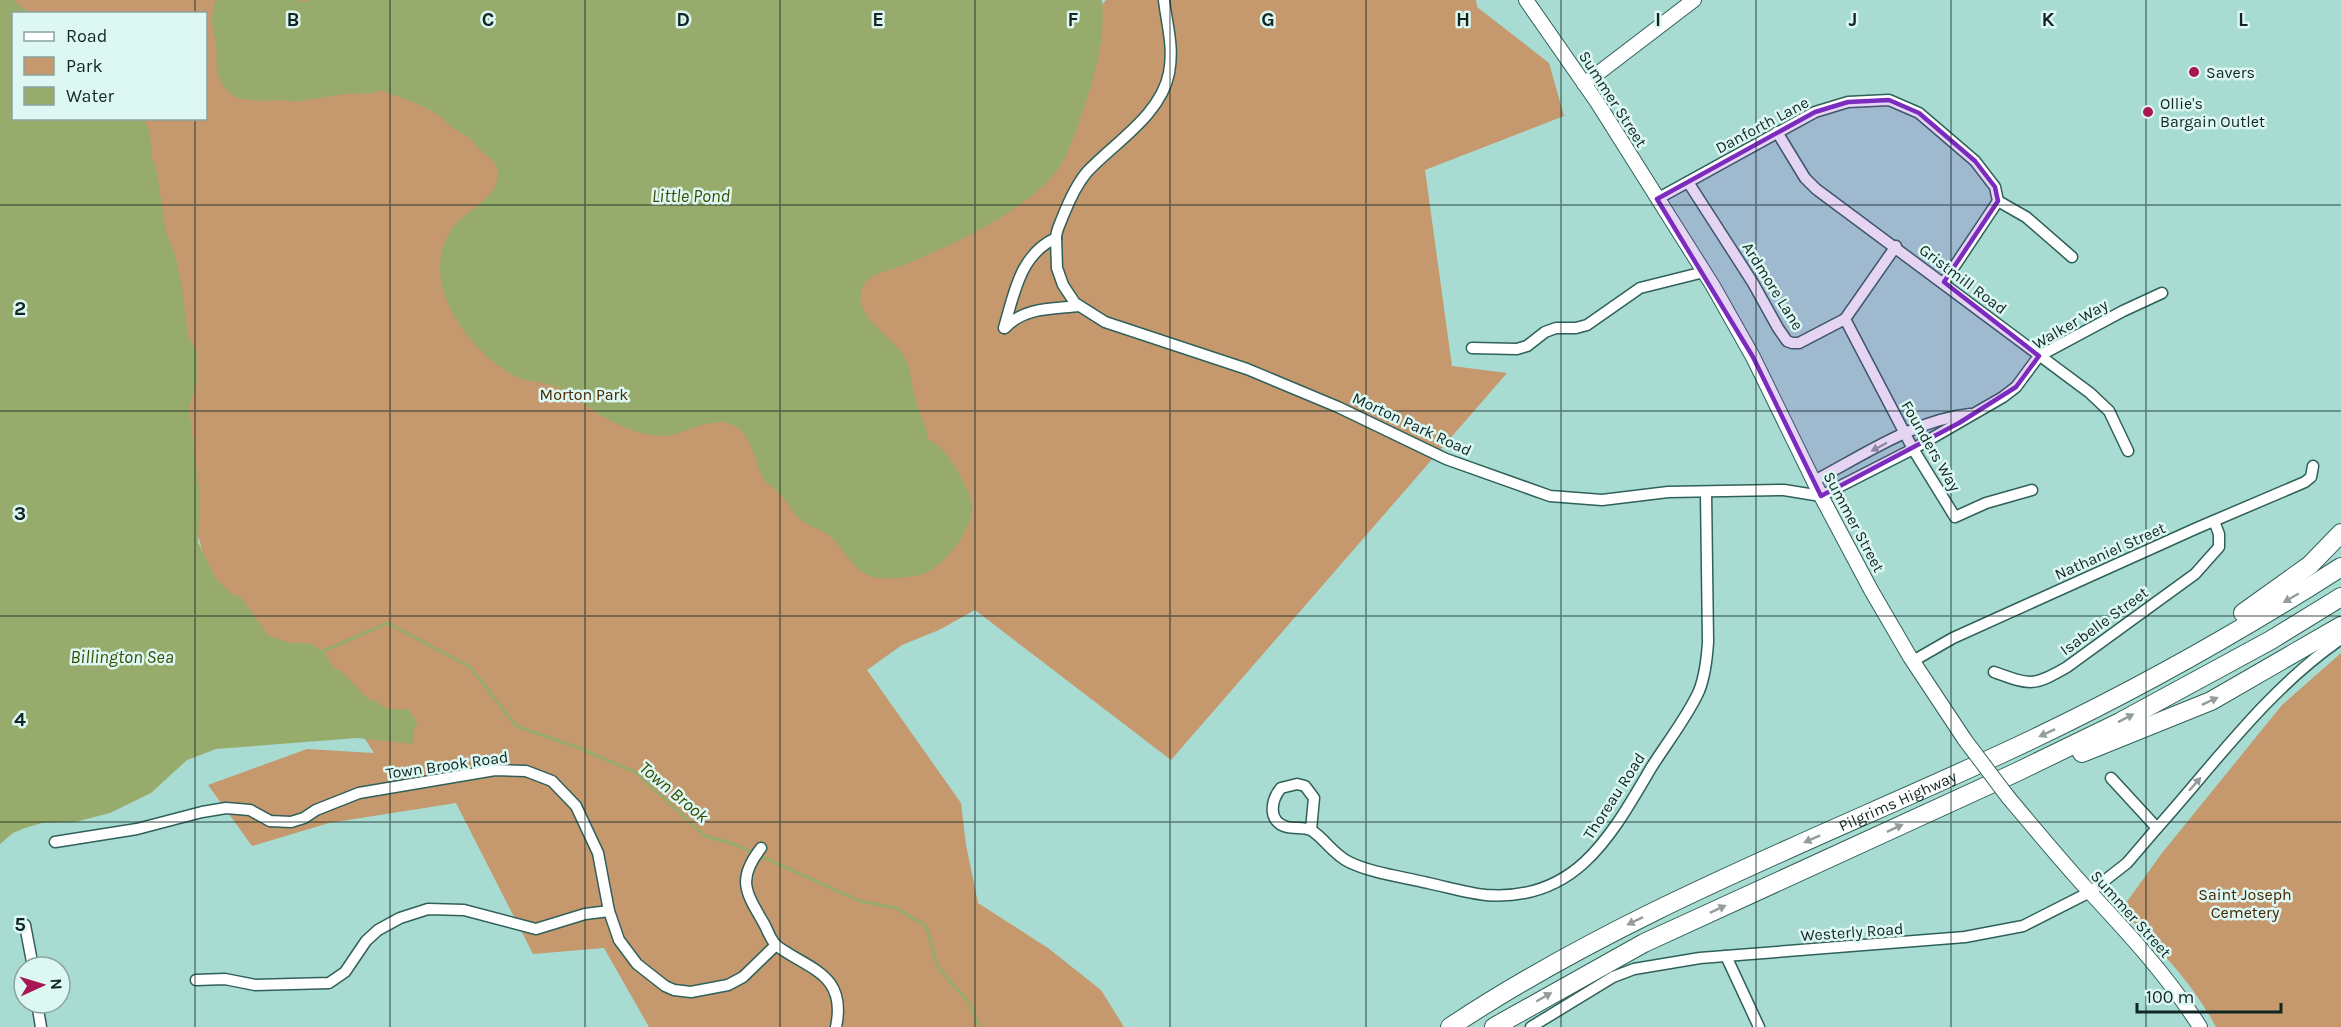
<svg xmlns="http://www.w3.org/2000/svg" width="2341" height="1027" viewBox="0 0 2341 1027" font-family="Karla,sans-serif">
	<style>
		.green { fill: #c5986e }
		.water { fill: #97ac6c }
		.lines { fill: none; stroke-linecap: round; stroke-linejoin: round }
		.stream { stroke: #97ac6c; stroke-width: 3 }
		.minor-casing { stroke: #2f6059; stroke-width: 13 }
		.secondary-casing { stroke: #2f6059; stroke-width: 16 }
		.motorway-casing { stroke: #2f6059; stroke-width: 20 }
		.minor { stroke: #fff; stroke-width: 10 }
		.secondary { stroke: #fff; stroke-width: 14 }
		.motorway { stroke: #fff; stroke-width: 18 }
		.secondary-bridge-casing { stroke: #2f6059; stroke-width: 16; stroke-linecap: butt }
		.secondary-bridge { stroke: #fff; stroke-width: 14 }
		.oneway { fill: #949d9c }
		.marked { fill: #7b2cbf; fill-opacity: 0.2; stroke: #7b2cbf; stroke-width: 4.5; stroke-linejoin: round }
		.grid { fill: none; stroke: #112623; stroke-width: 1.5; stroke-opacity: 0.55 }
		.poi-dot { fill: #a81753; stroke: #ddf7f2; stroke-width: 2 }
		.labels { text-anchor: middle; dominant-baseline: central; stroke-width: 5; stroke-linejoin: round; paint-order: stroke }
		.poi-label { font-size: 16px; fill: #112623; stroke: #ddf7f2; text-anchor: start }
		.street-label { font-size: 16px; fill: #112623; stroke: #ddf7f2 }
		.park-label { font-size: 16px; fill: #472500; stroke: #ddf7f2 }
		.water-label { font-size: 18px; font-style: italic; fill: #394b00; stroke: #ddf7f2 }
		.grid-label { font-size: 20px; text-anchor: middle; font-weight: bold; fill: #112623; stroke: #ddf7f2; stroke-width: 5; stroke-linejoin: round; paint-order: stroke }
	</style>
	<rect width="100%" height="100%" fill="#a8dcd3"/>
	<g class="green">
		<path d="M 0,0 L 1098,0 L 1100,7 L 1106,0 L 1476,0 L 1477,7 L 1549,63 L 1564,116 L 1425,170 L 1452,366 L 1507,373 L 1171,760 L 975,610 L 939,630 L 902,645 L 867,670 L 961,803 L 966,845 L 978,903 L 1048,948 L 1101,990 L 1124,1027 L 649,1027 L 604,948 L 533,954 L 456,803 L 329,823 L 252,846 L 208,785 L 307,749 L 374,753 L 346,709 L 307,676 L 210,577 L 195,526 L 102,119 L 206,118 L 206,14 L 14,14 Z"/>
		<path d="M 2341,653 L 2341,1027 L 2216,1027 C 2193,983 2156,945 2121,910 L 2162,853 L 2282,705 Z"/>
	</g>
	<g class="water">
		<path d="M 0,0 L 13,0 L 30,13 L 14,14 L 14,118 L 144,119 L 150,132 L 152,157 L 157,172 L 166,232 L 175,255 L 182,286 L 188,336 L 197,352 L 197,381 L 189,407 L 200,497 L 198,542 L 217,580 L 233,595 L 240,596 L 269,636 L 290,643 L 309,643 L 323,651 L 334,668 L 341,671 L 369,700 L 374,700 L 387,709 L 408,709 L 418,723 L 414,730 L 414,744 L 357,738 L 216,749 L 187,760 L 151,793 L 110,813 L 75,822 L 42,823 L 25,828 L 13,833 L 0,844 Z"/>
		<path d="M 215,0 L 298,0 L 304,2 L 310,0 L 1102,0 C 1105,35 1098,65 1087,98 C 1080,119 1069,157 1055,173 C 1020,215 953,244 904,265 C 891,271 868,272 862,289 C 853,320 896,337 906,360 C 912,374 912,390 917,405 C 920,417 927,426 928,439 C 941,445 949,457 957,470 C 964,482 972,495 972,509 C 972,532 942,568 921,575 C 912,577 881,580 873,577 C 855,572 843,549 830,536 C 823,529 811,528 802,521 C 794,515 789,504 782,496 C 778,491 771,487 766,482 C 753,467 756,435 731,424 C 711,415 679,438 658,436 C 630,433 606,420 584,404 C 576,399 567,390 557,387 C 541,381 527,383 511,374 C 465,347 415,278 454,226 C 468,208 503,197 497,168 C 495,159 485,155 479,149 C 475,145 473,140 468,137 C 464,134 459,132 454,129 C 449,125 444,119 438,115 C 421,103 398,97 379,90 L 375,93 L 345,94 L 294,102 L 280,100 L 263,101 L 240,99 L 233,96 L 222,84 L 217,73 L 216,42 L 211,21 Z"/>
	</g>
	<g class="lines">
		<path class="stream" d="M 323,651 L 388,623 L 470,667 L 516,726 L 579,748 L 635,772 L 705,836 L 734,844 L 860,901 L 896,908 L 926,926 L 938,967 L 969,1003 L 980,1027"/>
		<g class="minor-casing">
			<g id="minor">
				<path d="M 1777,132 L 1805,178 L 1816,189 L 2090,393 L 2109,411 L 2128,451"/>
				<path d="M 1688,182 L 1753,283 L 1778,328 L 1787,341 L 1792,343 L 1799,343 L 1845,319 L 1896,246"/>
				<path d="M 1657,199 L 1815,112 L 1848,102 L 1889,100 L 1919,113 L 1975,161 L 1995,187 L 1998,201 L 1944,282"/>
				<path d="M 1998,201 L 2026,217 L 2072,257"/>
				<path d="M 1056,238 L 1057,268 L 1063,285 L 1075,303 L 1105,322 L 1247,369 L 1338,407 L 1446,459 L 1550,496 L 1602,500 L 1668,492 L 1784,490 L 1821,496 L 1913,449 L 2003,397 L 2016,387 L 2039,356 L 2123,311 L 2162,293"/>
				<path d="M 1845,319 L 1913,449 L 1955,517 L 1986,503 L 2032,490"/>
				<path d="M 1004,328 C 1014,294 1020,254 1056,238 C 1056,231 1060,224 1063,216 C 1069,201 1076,185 1087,172 C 1114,143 1161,115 1169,73 C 1174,46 1167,26 1164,0"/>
				<path d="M 1005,328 C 1024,307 1053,309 1079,306"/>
				<path d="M 1472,348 L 1517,349 L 1527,346 L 1545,332 L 1556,328 L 1576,328 L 1587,325 L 1640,288 L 1704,272"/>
				<path d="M 1814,481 C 1862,456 1914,420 1970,414"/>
				<path d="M 1913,661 L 1953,638 L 2197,528 L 2305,482 L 2311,477 L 2313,466"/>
				<path d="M 1994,672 C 2030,685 2033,687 2067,667 L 2195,574 L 2219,547 L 2219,534 L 2214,521"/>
				<path d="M 2157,828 C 2215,763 2268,689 2341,639"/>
				<path d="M 1311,830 C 1303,827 1295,829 1287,827 C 1267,822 1271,800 1281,788 L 1297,784 L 1305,786 L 1314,798 L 1311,830 C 1325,839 1333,854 1349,862 C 1371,873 1404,877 1428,883 C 1447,887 1467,893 1486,895 C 1576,902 1611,836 1651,768 C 1666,744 1688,716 1699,691 C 1705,676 1707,658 1708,642 L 1706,492"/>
				<path d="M 55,842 L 137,829 L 202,812 L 226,808 L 250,810 L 270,821 L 291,822 L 304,818 L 316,810 L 359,793 L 495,770 L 526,771 L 552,781 L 576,806 L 598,853 L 609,911 L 619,940 L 637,964 L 665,986 L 674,990 L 691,992 L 728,985 L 743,977 L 776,945"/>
				<path d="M 761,848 C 737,879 745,891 763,922 C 768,930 770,940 777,946 C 810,970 847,974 836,1027"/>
				<path d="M 25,925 L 33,967"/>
				<path d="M 1726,956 L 1759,1027"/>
				<path d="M 196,980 L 225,979 L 255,985 L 329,983 L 345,972 L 366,941 L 378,930 L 400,918 L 428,909 L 464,910 L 536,929 L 585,914 L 609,911"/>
				<path d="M 37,1003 L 41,1027"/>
				<path d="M 1531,1027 L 1613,977 L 1634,969 L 1700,958 L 1965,937 L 2023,926 L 2090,892 L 2127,863 L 2157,828 L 2111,778"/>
			</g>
		</g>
		<g class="secondary-casing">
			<g id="secondary">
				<path d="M 1526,0 L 1597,102 L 1713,286 L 1753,357 L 1821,496 L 1871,590 L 1910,657 L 1965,740"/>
				<path d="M 1584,84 L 1694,0"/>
				<path d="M 2008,797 C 2034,828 2059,858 2086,888 C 2127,932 2168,976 2200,1027"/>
			</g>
		</g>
		<g class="motorway-casing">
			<g id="motorway">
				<path d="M 2243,613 L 2310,565 L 2341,533"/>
				<path d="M 2082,753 L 2211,701 L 2341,626"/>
				<path id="s1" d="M 1450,1027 C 1622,913 1815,840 2001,754 C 2118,700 2232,637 2341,567"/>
				<path d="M 1494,1027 L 1644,943 L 2017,772 L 2120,722 L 2271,640 L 2341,597"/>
			</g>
		</g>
		<use href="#minor" class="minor"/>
		<use href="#secondary" class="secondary"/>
		<use href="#motorway" class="motorway"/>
		<g class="secondary-bridge-casing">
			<path id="secondary-bridge" d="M 1965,740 L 2008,797"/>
		</g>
		<use href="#secondary-bridge" class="secondary-bridge"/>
	</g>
	<defs><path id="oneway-solid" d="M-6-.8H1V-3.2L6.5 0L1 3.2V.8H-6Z" transform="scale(1.5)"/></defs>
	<g class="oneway">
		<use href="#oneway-solid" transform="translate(1879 447) rotate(152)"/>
		<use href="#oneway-solid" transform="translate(2291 598) rotate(150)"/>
		<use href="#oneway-solid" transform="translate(2210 701) rotate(-25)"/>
		<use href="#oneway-solid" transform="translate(2126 718) rotate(-27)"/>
		<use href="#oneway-solid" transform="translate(2047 733) rotate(155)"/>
		<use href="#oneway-solid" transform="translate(2195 784) rotate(-48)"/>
		<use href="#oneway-solid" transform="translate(1895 828) rotate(-25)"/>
		<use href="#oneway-solid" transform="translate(1812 839) rotate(156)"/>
		<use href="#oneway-solid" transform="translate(1718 909) rotate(-25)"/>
		<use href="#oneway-solid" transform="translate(1635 921) rotate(154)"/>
		<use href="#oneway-solid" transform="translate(1544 997) rotate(-30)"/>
	</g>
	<path class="marked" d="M 1889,100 L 1919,113 L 1975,161 L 1995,187 L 1998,201 L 1944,282 L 2039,356 L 2016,387 L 1959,423 L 1821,496 L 1753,357 L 1657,199 L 1815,112 L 1848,102 Z"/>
	<path class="grid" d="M 195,0 L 195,14M 390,0 L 390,1027M 585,0 L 585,1027M 780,0 L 780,1027M 975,0 L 975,1027M 1170,0 L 1170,1027M 1366,0 L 1366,1027M 1561,0 L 1561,1027M 1756,0 L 1756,1027M 1951,0 L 1951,1027M 2146,0 L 2146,1027M 195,118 L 195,1027M 0,205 L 2341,205M 0,411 L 2341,411M 0,616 L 2341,616M 0,822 L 2341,822"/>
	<g class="poi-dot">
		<circle cx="2194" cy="72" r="6"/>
		<circle cx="2148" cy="112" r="6"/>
	</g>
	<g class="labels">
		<g class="poi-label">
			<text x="2206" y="72">Savers</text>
			<text x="2160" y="103">Ollie's<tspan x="2160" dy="18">Bargain Outlet</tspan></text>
		</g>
		<g class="street-label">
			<text transform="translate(1613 99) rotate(57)">Summer Street</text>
			<text transform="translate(1762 125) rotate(-28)">Danforth Lane</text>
			<text transform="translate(1963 279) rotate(37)">Gristmill Road</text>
			<text transform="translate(1773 286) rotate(58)">Ardmore Lane</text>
			<text transform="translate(2070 324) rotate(-30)">Walker Way</text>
			<text transform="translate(1412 424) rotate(25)">Morton Park Road</text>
			<text transform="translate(1931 446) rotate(60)">Founders Way</text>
			<text transform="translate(1854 522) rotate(62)">Summer Street</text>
			<text transform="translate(2110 551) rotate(-24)">Nathaniel Street</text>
			<text transform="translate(2104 621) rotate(-36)">Isabelle Street</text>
			<text transform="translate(447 765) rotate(-8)">Town Brook Road</text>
			<text transform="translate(1614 796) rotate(-57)">Thoreau Road</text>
			<text stroke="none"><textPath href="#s1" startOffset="502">Pilgrims Highway</textPath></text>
			<text transform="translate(2131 914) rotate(48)">Summer Street</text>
			<text transform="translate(1852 932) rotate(-4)">Westerly Road</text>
		</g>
		<g class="park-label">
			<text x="584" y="394">Morton Park</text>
			<text x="2245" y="894">Saint Joseph<tspan x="2245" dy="18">Cemetery</tspan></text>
		</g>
		<g class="water-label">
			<text x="691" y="196">Little Pond</text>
			<text x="122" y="657">Billington Sea</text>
			<text transform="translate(674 792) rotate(40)">Town Brook</text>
		</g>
	</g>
	<g class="grid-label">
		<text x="293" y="26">B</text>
		<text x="488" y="26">C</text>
		<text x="683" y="26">D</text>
		<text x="878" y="26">E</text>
		<text x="1073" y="26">F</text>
		<text x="1268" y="26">G</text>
		<text x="1463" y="26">H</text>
		<text x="1658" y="26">I</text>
		<text x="1853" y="26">J</text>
		<text x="2048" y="26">K</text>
		<text x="2243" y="26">L</text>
		<text x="20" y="315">2</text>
		<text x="20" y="520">3</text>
		<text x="20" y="726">4</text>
		<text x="20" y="931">5</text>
	</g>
	<rect x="12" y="12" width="195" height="108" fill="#ddf7f2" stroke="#8ba39f" stroke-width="1.5"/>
	<rect x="24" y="32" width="30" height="9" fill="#ffffff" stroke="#8ba39f" stroke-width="1.5"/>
	<text x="66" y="42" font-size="18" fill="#112623">Road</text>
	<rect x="24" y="57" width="30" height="18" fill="#c5986e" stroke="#8ba39f" stroke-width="1.5"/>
	<text x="66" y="72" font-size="18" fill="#112623">Park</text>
	<rect x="24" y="87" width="30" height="18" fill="#97ac6c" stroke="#8ba39f" stroke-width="1.5"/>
	<text x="66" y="102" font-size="18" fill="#112623">Water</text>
	<g transform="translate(42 985) rotate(86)"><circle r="28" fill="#ddf7f2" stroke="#8ba39f" stroke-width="1.5"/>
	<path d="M0-4.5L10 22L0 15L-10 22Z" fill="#a81753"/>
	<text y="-9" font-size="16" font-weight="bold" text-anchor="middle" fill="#112623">N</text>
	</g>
	<path d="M2137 1003v9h144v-9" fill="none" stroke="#112623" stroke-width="3"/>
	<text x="2146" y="1003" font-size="18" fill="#112623" stroke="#ddf7f2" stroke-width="4.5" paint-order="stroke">100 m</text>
</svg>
